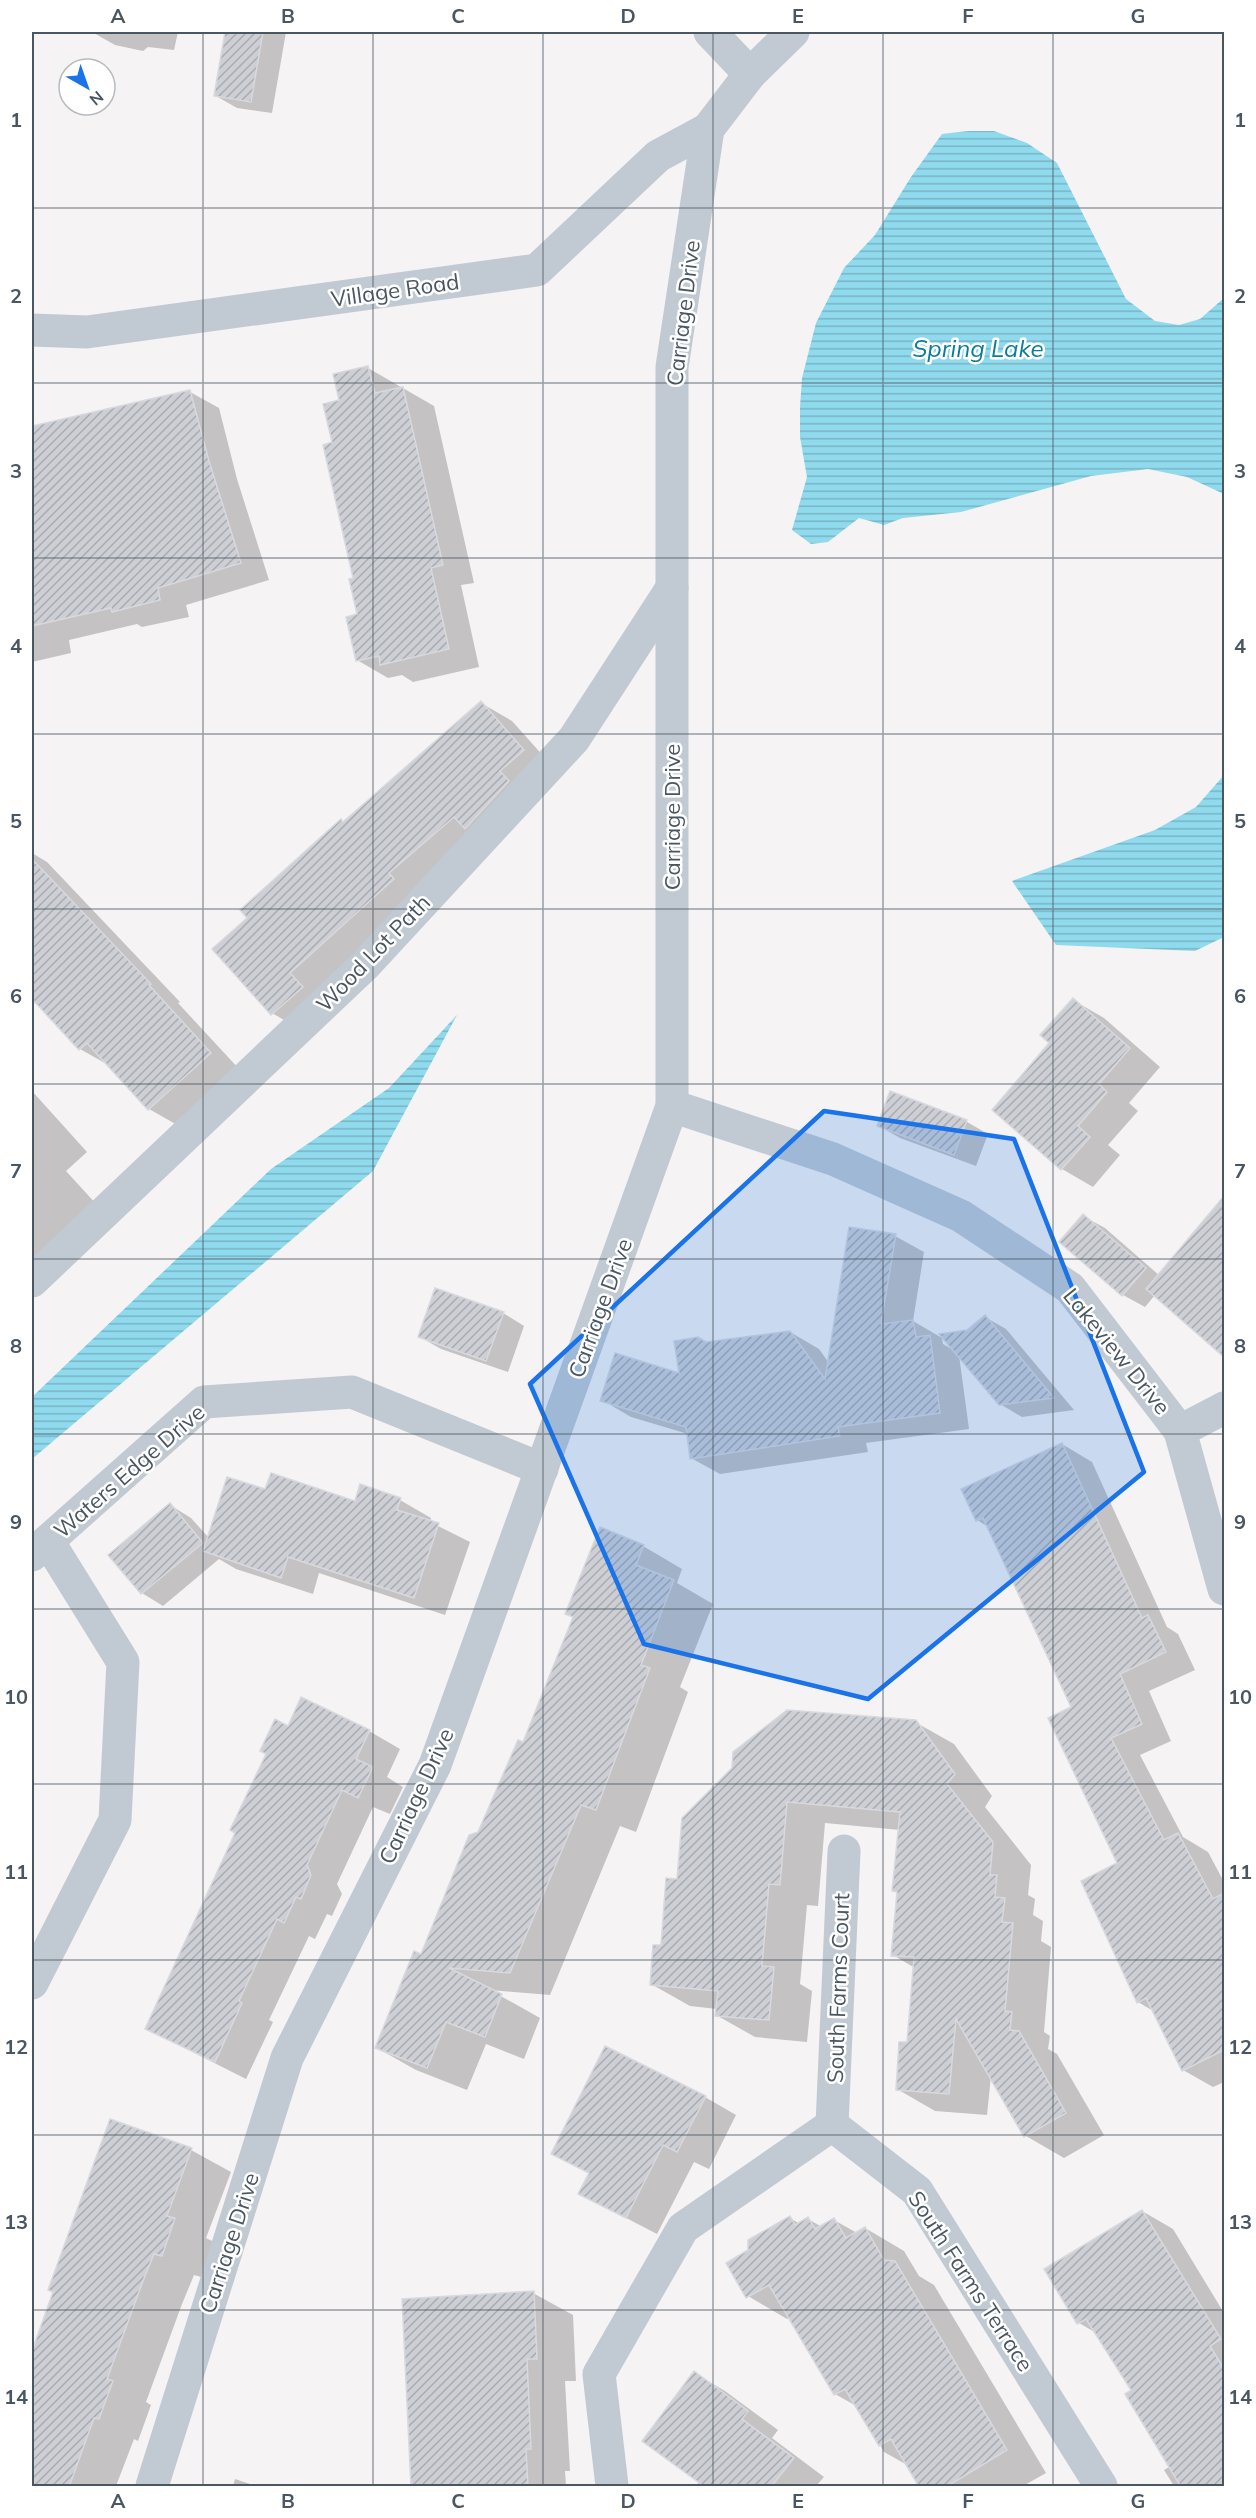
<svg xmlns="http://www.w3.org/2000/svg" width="1256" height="2518" viewBox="0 0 1256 2518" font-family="Mulish,sans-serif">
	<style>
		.water { fill: url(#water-rules) }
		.shadow { fill: #0003 }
		.building { fill: url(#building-hatch); stroke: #d7d9de; stroke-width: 1.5 }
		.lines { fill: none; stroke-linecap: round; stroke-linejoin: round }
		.minor { stroke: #c1cad2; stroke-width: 33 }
		.marked { fill: #1a73e8; fill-opacity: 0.2; stroke: #1a73e8; stroke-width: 4.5; stroke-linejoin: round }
		.grid { fill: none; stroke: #4a5661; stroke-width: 1.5; stroke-opacity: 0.55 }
		.labels { text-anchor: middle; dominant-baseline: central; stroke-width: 5; stroke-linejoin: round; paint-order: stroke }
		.street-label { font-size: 22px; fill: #4a5661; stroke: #fff }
		.water-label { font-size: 24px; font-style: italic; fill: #0c7c9b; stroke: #fff }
		.neatline { fill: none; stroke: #4a5661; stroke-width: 2 }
		.grid-label { font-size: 20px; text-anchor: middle; font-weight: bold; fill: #4a5661 }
	</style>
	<defs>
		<pattern id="water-rules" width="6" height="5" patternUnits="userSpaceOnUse" patternTransform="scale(1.5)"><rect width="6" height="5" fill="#90daee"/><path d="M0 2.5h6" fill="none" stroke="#78b4c4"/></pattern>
		<pattern id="building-hatch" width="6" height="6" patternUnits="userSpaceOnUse" patternTransform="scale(1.5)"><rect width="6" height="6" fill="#cdcfd5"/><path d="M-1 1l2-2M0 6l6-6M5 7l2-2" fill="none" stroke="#a8abb0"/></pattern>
	</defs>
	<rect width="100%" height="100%" fill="#f5f3f3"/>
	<g class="water">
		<path d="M 968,131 L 994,131 L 1027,143 L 1057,163 L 1126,299 L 1155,321 L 1179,325 L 1200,319 L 1224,298 L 1224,494 L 1187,477 L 1148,469 L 1091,476 L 961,512 L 903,518 L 884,525 L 859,518 L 828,542 L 811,544 L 792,530 L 807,477 L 800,437 L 800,407 L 802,378 L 816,323 L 844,268 L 875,235 L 911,177 L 942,134 Z"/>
		<path d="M 1224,775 L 1224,937 L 1195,951 L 1056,945 L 1012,881 L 1155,830 L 1196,807 Z"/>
		<path d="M 457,1015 L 373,1171 L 32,1459 L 32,1397 L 271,1169 L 389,1088 Z"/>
	</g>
	<g class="shadow">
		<path d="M 92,32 L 178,32 L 174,50 L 148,47 L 143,51 L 115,45 Z"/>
		<path d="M 226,32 L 286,32 L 272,113 L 237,108 L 216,96 Z"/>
		<path d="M 368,368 L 434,406 L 474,583 L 461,585 L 479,667 L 413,682 L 402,675 L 388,678 L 357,660 L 359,615 L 333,443 L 340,401 Z"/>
		<path d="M 190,392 L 219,408 L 237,479 L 269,580 L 186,605 L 189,617 L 142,627 L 137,624 L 69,640 L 71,653 L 32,662 L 32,428 Z"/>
		<path d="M 481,703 L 512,721 L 554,768 L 303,1031 L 272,1013 L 249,918 L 344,823 Z"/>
		<path d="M 32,853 L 47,862 L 180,1002 L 178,1003 L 240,1070 L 179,1126 L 149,1109 L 110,1066 L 80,1049 L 41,1007 L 32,1001 Z"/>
		<path d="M 1073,1000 L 1104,1018 L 1160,1067 L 1129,1103 L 1138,1111 L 1108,1145 L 1120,1155 L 1093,1187 L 1062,1169 L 994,1110 L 1051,1043 Z"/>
		<path d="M 32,1091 L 87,1152 L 66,1171 L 108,1217 L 32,1285 Z"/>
		<path d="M 891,1093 L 967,1122 L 988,1134 L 976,1166 L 900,1138 L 879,1126 Z"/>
		<path d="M 1224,1199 L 1224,1352 L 1155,1295 L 1145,1307 L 1123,1295 L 1061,1242 L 1083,1216 L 1105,1228 L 1160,1276 Z"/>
		<path d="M 895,1236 L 924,1252 L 913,1321 L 942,1338 L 943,1344 L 955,1351 L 968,1331 L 985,1317 L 1006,1329 L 1074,1410 L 1022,1417 L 1000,1404 L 959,1355 L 969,1429 L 866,1443 L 868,1452 L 720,1474 L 691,1458 L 688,1434 L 631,1417 L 602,1400 L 680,1375 L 706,1343 L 790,1332 L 819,1349 L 829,1363 Z"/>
		<path d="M 503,1313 L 524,1326 L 508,1372 L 441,1349 L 420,1337 Z"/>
		<path d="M 1062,1444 L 1092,1462 L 1167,1627 L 1178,1634 L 1195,1670 L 1149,1691 L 1171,1741 L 1140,1755 L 1183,1837 L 1208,1852 L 1224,1882 L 1224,2082 L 1213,2087 L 1183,2070 L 1155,2012 L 1138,2002 L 1119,1864 L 1073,1707 L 990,1528 L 977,1520 Z"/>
		<path d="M 361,1486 L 400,1500 L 431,1518 L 430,1522 L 470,1542 L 445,1615 L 319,1573 L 313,1594 L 236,1569 L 219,1559 L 163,1606 L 142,1593 L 170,1505 L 191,1518 L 209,1538 L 266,1491 L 356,1503 Z"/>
		<path d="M 643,1546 L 682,1569 L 677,1583 L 713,1604 L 680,1687 L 688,1692 L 636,1832 L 620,1826 L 550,1995 L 490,1990 L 540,2018 L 524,2059 L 486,2044 L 467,2090 L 416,2070 L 377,2048 L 523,1744 Z"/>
		<path d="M 915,1722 L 954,1744 L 992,1796 L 985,1807 L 1031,1865 L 1028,1895 L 1035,1899 L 1033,1915 L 1043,1921 L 1041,1941 L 1051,1947 L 1044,2032 L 1050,2036 L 1048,2049 L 1057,2054 L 1104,2135 L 1064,2158 L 1026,2136 L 991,2076 L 987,2115 L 935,2111 L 897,2089 L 908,2044 L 915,1968 L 893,1955 L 898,1893 L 893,1890 L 900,1830 L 825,1823 L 818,1906 L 807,1905 L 800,1984 L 812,1991 L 807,2042 L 755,2037 L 716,2015 L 717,2009 L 690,2006 L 651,1984 L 678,1881 L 683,1819 Z"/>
		<path d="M 289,1728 L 369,1731 L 400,1749 L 387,1777 L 403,1787 L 390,1814 L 373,1807 L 337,1884 L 342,1894 L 332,1916 L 327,1914 L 315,1939 L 309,1936 L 269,2020 L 273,2022 L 246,2079 L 147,2029 Z"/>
		<path d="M 705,2097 L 736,2115 L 709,2169 L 694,2162 L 657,2234 L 580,2194 L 590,2174 L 553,2153 Z"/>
		<path d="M 111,2121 L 191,2150 L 231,2172 L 206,2238 L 214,2242 L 201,2277 L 194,2275 L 182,2304 L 146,2402 L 151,2405 L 138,2441 L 134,2439 L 116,2486 L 32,2486 L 32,2356 Z"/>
		<path d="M 1142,2211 L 1173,2229 L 1224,2313 L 1224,2486 L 1174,2486 L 1164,2470 L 1171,2466 L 1133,2391 L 1098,2334 L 1079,2323 L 1046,2270 Z"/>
		<path d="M 790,2218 L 800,2224 L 808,2219 L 822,2227 L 834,2220 L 857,2233 L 865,2228 L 904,2251 L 919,2276 L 934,2285 L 1046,2473 L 1023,2486 L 920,2486 L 909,2466 L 884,2452 L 858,2407 L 835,2394 L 790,2317 L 787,2319 L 748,2296 L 749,2251 Z"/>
		<path d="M 533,2293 L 573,2315 L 576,2381 L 565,2381 L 570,2471 L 565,2471 L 566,2486 L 426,2486 Z"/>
		<path d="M 694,2373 L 725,2391 L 778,2430 L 772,2438 L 824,2477 L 816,2486 L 696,2486 L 700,2481 Z"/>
		<path d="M 235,2479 L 256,2486 L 233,2486 Z"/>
	</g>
	<g class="building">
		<path d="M 225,32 L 263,32 L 251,102 L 214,96 Z"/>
		<path d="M 368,366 L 375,393 L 403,387 L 443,565 L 431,568 L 449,649 L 380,665 L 379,656 L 356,661 L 346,617 L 357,614 L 349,579 L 353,578 L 323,445 L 332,442 L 323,404 L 339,400 L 333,374 Z"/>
		<path d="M 190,390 L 209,461 L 241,563 L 158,588 L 160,600 L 112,612 L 111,608 L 32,626 L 32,426 Z"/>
		<path d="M 481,701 L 524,750 L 500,771 L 509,781 L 465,829 L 454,817 L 389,873 L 394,879 L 290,973 L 303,987 L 271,1015 L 212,949 L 247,918 L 240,910 L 341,819 L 343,822 Z"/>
		<path d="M 32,859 L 151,984 L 149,985 L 211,1053 L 148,1110 L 87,1043 L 79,1050 L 32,999 Z"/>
		<path d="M 1073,998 L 1130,1048 L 1099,1084 L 1107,1092 L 1078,1126 L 1090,1137 L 1061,1170 L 992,1110 L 1049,1043 L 1040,1035 Z"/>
		<path d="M 890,1091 L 967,1120 L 954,1155 L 877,1126 Z"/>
		<path d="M 1224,1196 L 1224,1357 L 1146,1289 Z"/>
		<path d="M 1083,1214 L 1146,1268 L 1122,1296 L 1059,1242 Z"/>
		<path d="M 849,1227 L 896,1234 L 881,1324 L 913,1320 L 916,1337 L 930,1335 L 940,1413 L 838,1427 L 840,1436 L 690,1459 L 686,1427 L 600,1401 L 615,1353 L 679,1373 L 674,1341 L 698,1337 L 706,1342 L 790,1331 L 825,1379 Z"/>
		<path d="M 435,1288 L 504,1312 L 486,1361 L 418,1337 Z"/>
		<path d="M 985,1315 L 1054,1398 L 999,1405 L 939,1334 L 967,1330 Z"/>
		<path d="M 1062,1443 L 1142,1618 L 1148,1615 L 1166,1652 L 1120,1674 L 1142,1724 L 1111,1738 L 1164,1840 L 1178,1833 L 1213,1899 L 1224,1893 L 1224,2050 L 1182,2071 L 1146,1998 L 1137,2003 L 1081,1881 L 1117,1863 L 1048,1718 L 1071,1707 L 983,1518 L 976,1521 L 961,1489 Z"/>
		<path d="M 271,1473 L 355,1501 L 360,1484 L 401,1498 L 397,1510 L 439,1523 L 414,1598 L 288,1557 L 281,1578 L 203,1551 L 227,1477 L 265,1489 Z"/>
		<path d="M 170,1503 L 203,1543 L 141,1594 L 108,1555 Z"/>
		<path d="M 600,1527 L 644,1545 L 636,1565 L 674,1580 L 641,1665 L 650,1668 L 596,1810 L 581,1805 L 510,1973 L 449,1968 L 502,1994 L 485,2037 L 446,2022 L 427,2068 L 375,2048 L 414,1951 L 421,1954 L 469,1835 L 478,1832 L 518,1740 L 523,1742 L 573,1617 L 565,1614 Z"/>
		<path d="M 301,1697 L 370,1730 L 356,1759 L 373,1767 L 358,1798 L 342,1790 L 307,1865 L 311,1875 L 301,1899 L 296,1897 L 284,1923 L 277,1919 L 239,2001 L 242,2003 L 215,2062 L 145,2029 L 235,1833 L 230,1830 L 266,1754 L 260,1751 L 275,1719 L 288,1726 Z"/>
		<path d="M 787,1710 L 916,1720 L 955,1774 L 947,1784 L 993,1842 L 990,1875 L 997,1875 L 995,1897 L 1005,1898 L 1002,1922 L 1013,1923 L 1005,2011 L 1012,2012 L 1010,2030 L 1019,2031 L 1066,2113 L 1024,2137 L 956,2019 L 949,2094 L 896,2090 L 899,2042 L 907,2042 L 914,1957 L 891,1956 L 897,1892 L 892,1891 L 900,1812 L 787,1802 L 780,1885 L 769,1884 L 762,1966 L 774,1967 L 769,2020 L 715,2016 L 718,1991 L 650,1985 L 653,1945 L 661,1945 L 666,1878 L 677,1879 L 682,1818 L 732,1768 L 733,1752 Z"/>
		<path d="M 605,2046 L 706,2096 L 677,2152 L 663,2145 L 626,2218 L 578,2194 L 589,2173 L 551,2154 Z"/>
		<path d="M 110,2119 L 192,2148 L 167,2216 L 175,2218 L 162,2256 L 154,2254 L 143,2281 L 107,2379 L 113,2381 L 99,2419 L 94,2418 L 69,2487 L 32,2487 L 32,2351 L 53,2292 L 48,2290 Z"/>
		<path d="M 1142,2210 L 1221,2339 L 1210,2346 L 1224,2369 L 1224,2487 L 1181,2487 L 1125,2394 L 1131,2390 L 1086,2319 L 1077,2324 L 1044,2269 Z"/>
		<path d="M 790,2216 L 795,2225 L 808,2217 L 815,2229 L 834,2218 L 846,2238 L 865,2227 L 884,2260 L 895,2261 L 1007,2450 L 946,2487 L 919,2487 L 891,2439 L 879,2446 L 845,2389 L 834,2395 L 769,2285 L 746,2298 L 726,2263 L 748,2250 L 748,2240 Z"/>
		<path d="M 534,2291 L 537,2359 L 527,2359 L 531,2449 L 526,2449 L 528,2487 L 411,2487 L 402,2299 Z"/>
		<path d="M 694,2371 L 748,2411 L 742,2419 L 794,2458 L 771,2487 L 705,2487 L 642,2441 Z"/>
	</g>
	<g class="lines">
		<g class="minor">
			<path d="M 710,32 L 750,74"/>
			<path d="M 32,330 L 87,332 L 537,270 L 658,156 L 708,129"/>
			<path d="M 672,1106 L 833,1159 L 961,1216 L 1070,1288 L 1180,1431 L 1224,1589"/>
			<path d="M 32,1281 L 365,965 L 574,739 L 672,588"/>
			<path d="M 1180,1431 L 1224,1408"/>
			<path d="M 32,1555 L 204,1402 L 352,1392 L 542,1469"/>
			<path d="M 32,1983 L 115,1820 L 123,1662 L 48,1541"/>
			<path d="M 832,2125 L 844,1851"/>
			<path d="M 152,2486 L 287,2058 L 435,1765 L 672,1106 L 672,367 L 708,129 L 750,74 L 793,32"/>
			<path d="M 612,2486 L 599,2374 L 683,2228 L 832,2125 L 917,2191 L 1101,2486"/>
		</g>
	</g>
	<path class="marked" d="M 824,1111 L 1014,1139 L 1144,1472 L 868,1699 L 644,1644 L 530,1384 Z"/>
	<path class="grid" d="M 203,32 L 203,2486M 373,32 L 373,2486M 543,32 L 543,2486M 713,32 L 713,2486M 883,32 L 883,2486M 1053,32 L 1053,2486M 32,208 L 1224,208M 32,383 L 1224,383M 32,558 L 1224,558M 32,734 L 1224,734M 32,909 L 1224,909M 32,1084 L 1224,1084M 32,1259 L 1224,1259M 32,1434 L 1224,1434M 32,1609 L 1224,1609M 32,1784 L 1224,1784M 32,1960 L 1224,1960M 32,2135 L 1224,2135M 32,2310 L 1224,2310"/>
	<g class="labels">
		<g class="street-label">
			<text transform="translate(395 290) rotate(-8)">Village Road</text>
			<text transform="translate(683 313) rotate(-83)">Carriage Drive</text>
			<text transform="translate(672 817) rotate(-90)">Carriage Drive</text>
			<text transform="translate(373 953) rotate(-46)">Wood Lot Path</text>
			<text transform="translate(600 1308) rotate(-70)">Carriage Drive</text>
			<text transform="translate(1117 1351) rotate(51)">Lakeview Drive</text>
			<text transform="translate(129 1471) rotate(-41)">Waters Edge Drive</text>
			<text transform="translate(416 1796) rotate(-65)">Carriage Drive</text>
			<text transform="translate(838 1988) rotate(-88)">South Farms Court</text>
			<text transform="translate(229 2243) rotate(-72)">Carriage Drive</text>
			<text transform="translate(971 2281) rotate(57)">South Farms Terrace</text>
		</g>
		<g class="water-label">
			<text x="978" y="348">Spring Lake</text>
		</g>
	</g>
	<rect width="1256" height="2518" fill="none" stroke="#ffffff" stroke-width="66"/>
	<g transform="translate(87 87) rotate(140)"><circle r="28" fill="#ffffff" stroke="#b7bbc0" stroke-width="1.5"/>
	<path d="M0-4.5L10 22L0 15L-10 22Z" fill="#1a73e8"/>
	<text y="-9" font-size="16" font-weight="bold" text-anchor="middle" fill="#4a5661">N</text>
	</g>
	<rect x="33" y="33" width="1190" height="2452" class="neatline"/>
	<g class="grid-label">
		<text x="118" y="23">A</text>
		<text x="288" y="23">B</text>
		<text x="458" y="23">C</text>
		<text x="628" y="23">D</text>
		<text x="798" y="23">E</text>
		<text x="968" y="23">F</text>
		<text x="1138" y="23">G</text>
		<text x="16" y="127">1</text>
		<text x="1240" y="127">1</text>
		<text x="16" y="303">2</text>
		<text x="1240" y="303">2</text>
		<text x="16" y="478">3</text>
		<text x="1240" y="478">3</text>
		<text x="16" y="653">4</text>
		<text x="1240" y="653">4</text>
		<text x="16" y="828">5</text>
		<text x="1240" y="828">5</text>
		<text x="16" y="1003">6</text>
		<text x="1240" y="1003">6</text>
		<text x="16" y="1178">7</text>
		<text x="1240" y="1178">7</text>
		<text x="16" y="1353">8</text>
		<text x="1240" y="1353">8</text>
		<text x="16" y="1529">9</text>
		<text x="1240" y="1529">9</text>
		<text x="16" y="1704">10</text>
		<text x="1240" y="1704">10</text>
		<text x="16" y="1879">11</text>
		<text x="1240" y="1879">11</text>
		<text x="16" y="2054">12</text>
		<text x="1240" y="2054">12</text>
		<text x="16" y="2229">13</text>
		<text x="1240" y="2229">13</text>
		<text x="16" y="2404">14</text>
		<text x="1240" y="2404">14</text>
		<text x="118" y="2508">A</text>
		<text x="288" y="2508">B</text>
		<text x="458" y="2508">C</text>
		<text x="628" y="2508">D</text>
		<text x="798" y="2508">E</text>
		<text x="968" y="2508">F</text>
		<text x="1138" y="2508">G</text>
	</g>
</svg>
